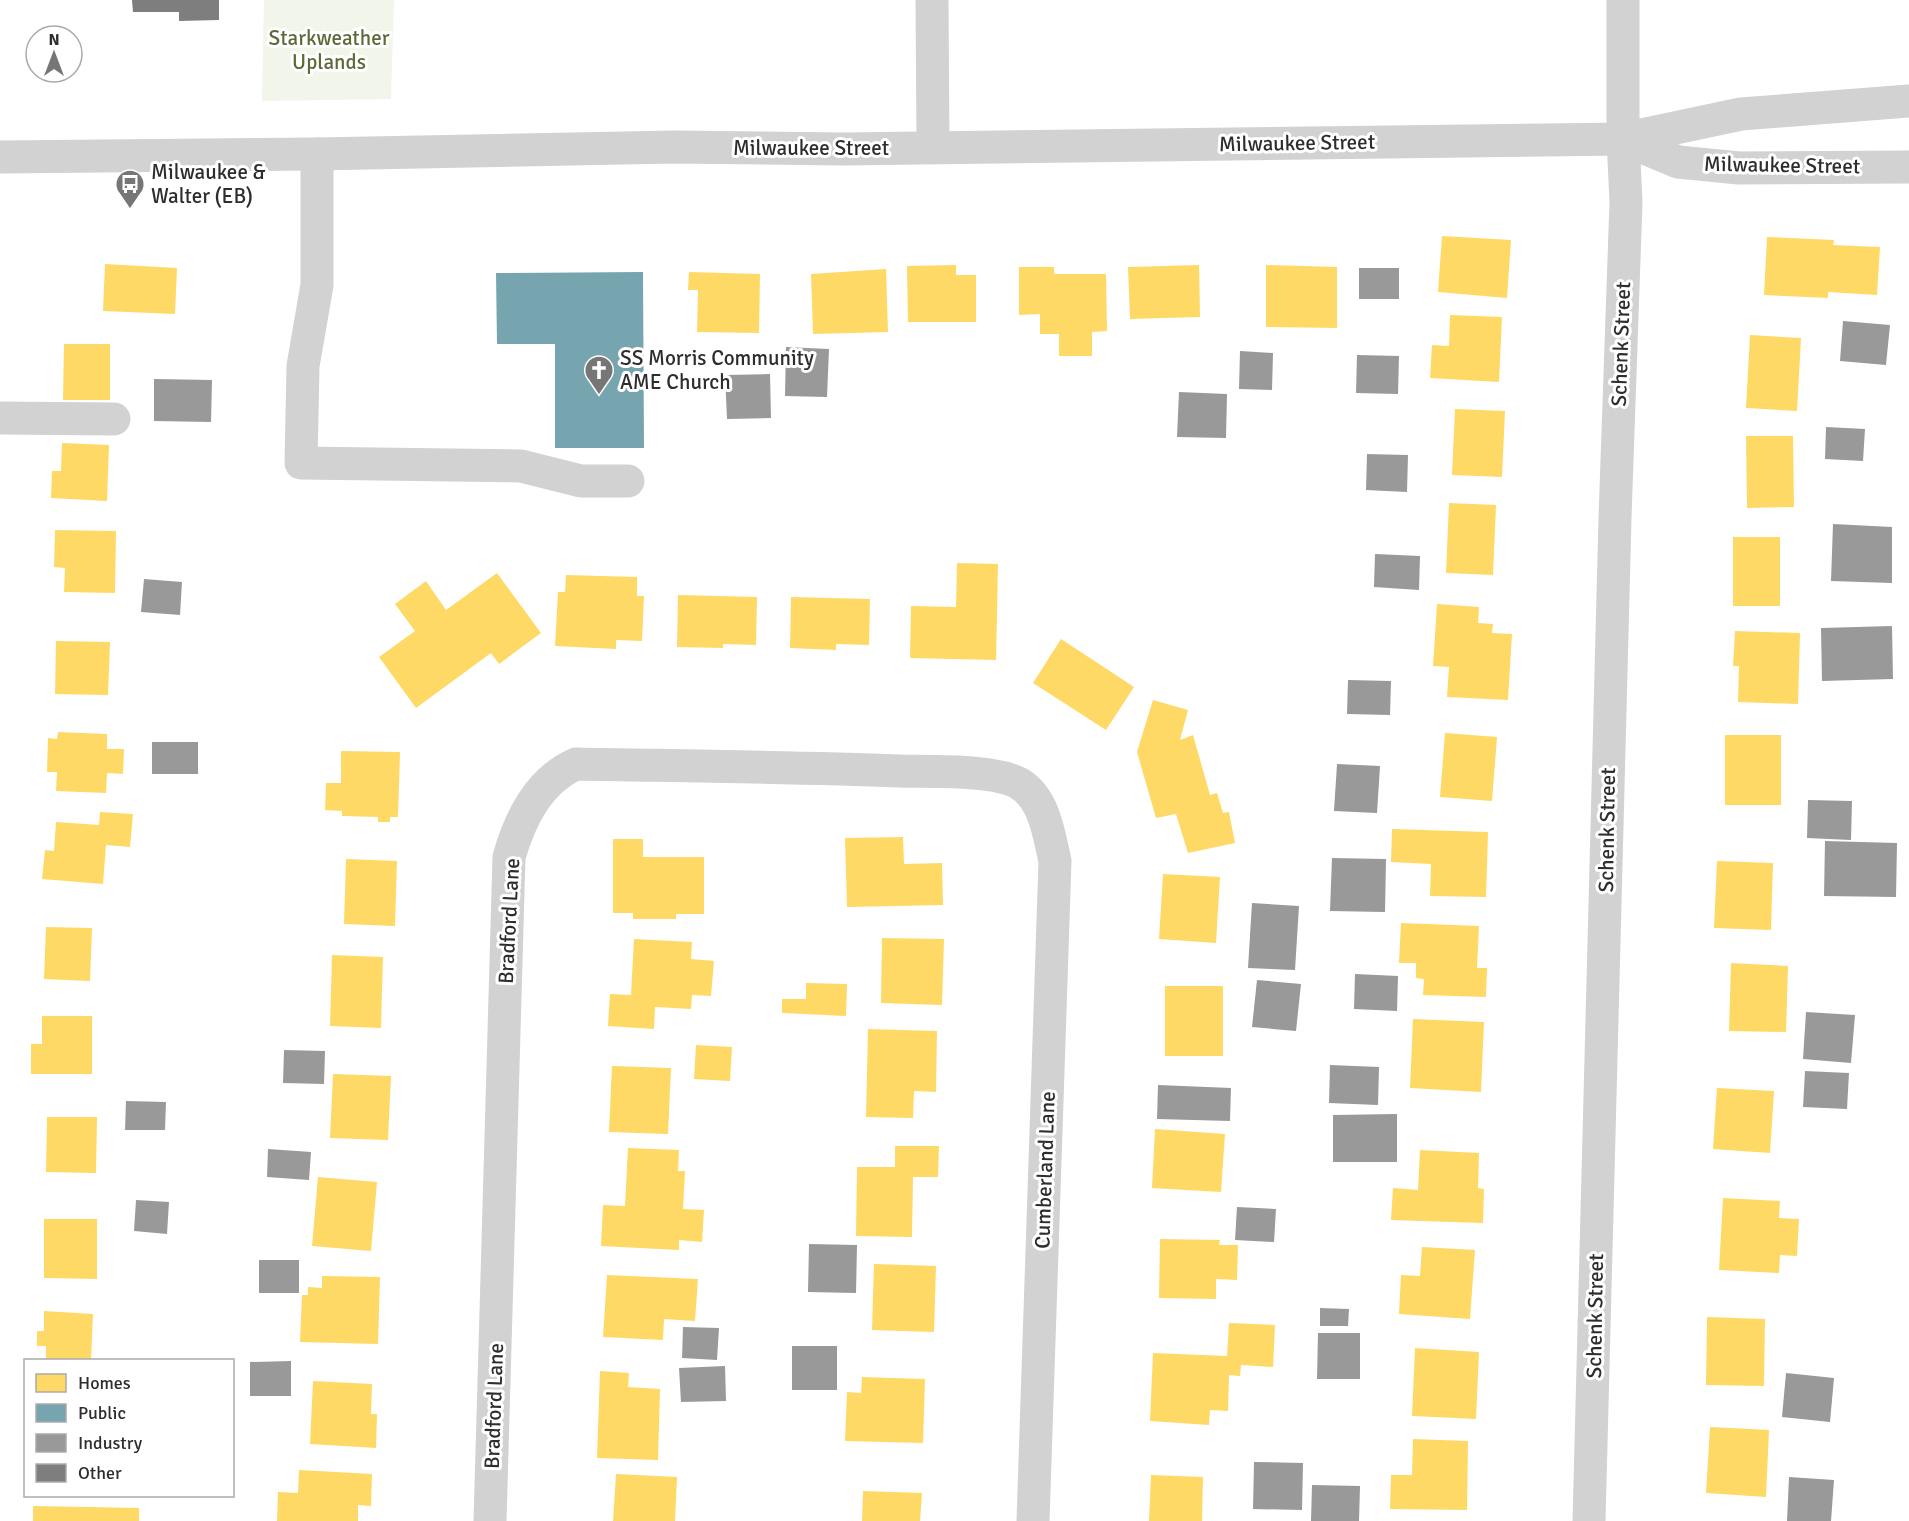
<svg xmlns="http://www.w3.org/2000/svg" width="1909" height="1521" viewBox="0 0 1909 1521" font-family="Signika,sans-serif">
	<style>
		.green { fill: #f2f5ea }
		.homes { fill: #ffd966 }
		.public { fill: #76a5af }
		.industry { fill: #999 }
		.building { fill: #7e7e7e }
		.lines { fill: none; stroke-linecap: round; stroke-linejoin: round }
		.minor { stroke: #d2d2d2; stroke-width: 33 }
		.labels { text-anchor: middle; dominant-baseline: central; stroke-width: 6; stroke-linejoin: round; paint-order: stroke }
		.park-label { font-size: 21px; fill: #5b6b37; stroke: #fff }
		.street-label { font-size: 21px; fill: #2d2d2d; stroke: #fff }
		.poi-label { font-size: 21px; fill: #2d2d2d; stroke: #fff; text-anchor: start }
	</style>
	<rect width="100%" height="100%" fill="#fff"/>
	<path class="green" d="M 264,0 L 394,0 L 391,99 L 262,101 Z"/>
	<g class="homes">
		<path d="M 1442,236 L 1511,240 L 1507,298 L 1438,292 Z"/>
		<path d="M 1767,237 L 1834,240 L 1833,245 L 1880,247 L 1877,295 L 1828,292 L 1828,298 L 1764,295 Z"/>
		<path d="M 105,264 L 177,268 L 175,314 L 103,311 Z"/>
		<path d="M 956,265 L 956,275 L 976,275 L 976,322 L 908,322 L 907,266 Z"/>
		<path d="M 1199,265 L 1200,317 L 1130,319 L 1128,267 Z"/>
		<path d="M 1266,265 L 1337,267 L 1337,328 L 1266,327 Z"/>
		<path d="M 1019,267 L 1054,267 L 1054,274 L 1106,274 L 1107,331 L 1092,332 L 1092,356 L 1059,356 L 1059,334 L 1040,334 L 1040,314 L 1019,315 Z"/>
		<path d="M 886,269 L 888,332 L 813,334 L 811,274 Z"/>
		<path d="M 689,272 L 760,274 L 759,333 L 697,332 L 698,290 L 688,290 Z"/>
		<path d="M 1450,315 L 1502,317 L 1499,382 L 1430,378 L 1432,345 L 1449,346 Z"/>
		<path d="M 1750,335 L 1801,338 L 1797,411 L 1746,408 Z"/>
		<path d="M 64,344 L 110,344 L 110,400 L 63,400 Z"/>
		<path d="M 1455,409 L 1505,411 L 1502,477 L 1452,475 Z"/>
		<path d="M 1746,436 L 1793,436 L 1794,507 L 1747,508 Z"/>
		<path d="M 62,443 L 109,445 L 107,501 L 51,498 L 52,471 L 61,471 Z"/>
		<path d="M 1449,503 L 1496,505 L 1493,575 L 1446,573 Z"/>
		<path d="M 55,530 L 116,531 L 115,593 L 64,592 L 65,568 L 54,567 Z"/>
		<rect x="1733" y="537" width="47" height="69"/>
		<path d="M 957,563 L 998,564 L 996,660 L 910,658 L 911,606 L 956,607 Z"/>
		<path d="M 497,573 L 541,633 L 499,664 L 491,653 L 416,708 L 379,657 L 415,631 L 395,604 L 426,581 L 446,610 Z"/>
		<path d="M 566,575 L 637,577 L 637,596 L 644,596 L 642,641 L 616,640 L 616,649 L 555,646 L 558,592 L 565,592 Z"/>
		<path d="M 678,595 L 757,597 L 756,645 L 723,644 L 723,648 L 677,647 Z"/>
		<path d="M 791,597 L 870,599 L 869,645 L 836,644 L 836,650 L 790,648 Z"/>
		<path d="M 1437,604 L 1479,607 L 1478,623 L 1493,624 L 1492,633 L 1512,634 L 1508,700 L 1447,697 L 1449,667 L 1433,666 Z"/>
		<path d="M 1735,631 L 1800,633 L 1798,704 L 1738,702 L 1739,666 L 1733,666 Z"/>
		<path d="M 1061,639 L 1134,687 L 1106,730 L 1033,683 Z"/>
		<path d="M 56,641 L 110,642 L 108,695 L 55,694 Z"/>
		<path d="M 1153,700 L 1188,710 L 1180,740 L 1193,735 L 1210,795 L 1217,793 L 1223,813 L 1229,812 L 1235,843 L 1188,853 L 1176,814 L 1156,818 L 1137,752 Z"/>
		<path d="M 58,732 L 107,734 L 107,749 L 124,749 L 123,774 L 107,773 L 106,793 L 56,791 L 57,772 L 47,772 L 48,738 L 57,739 Z"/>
		<path d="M 1445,733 L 1497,737 L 1492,801 L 1440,797 Z"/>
		<rect x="1725" y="735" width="56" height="70"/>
		<path d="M 341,751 L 400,752 L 398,817 L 390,817 L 390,822 L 378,822 L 378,817 L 342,816 L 342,811 L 325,810 L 326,783 L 341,783 Z"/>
		<path d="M 100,812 L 133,814 L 130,847 L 106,845 L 103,884 L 42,879 L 45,850 L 54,851 L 56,822 L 99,825 Z"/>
		<path d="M 1392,829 L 1488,832 L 1486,897 L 1430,896 L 1431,864 L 1391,862 Z"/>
		<path d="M 903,837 L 904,864 L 942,863 L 943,905 L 847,907 L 845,838 Z"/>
		<path d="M 613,839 L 643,839 L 643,857 L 704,857 L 704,914 L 676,914 L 676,919 L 633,919 L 633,913 L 613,913 Z"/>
		<path d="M 346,859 L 397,861 L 395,926 L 344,924 Z"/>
		<path d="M 1717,861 L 1773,863 L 1771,930 L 1714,928 Z"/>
		<path d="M 1163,874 L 1220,877 L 1216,943 L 1159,939 Z"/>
		<path d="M 1401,923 L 1479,926 L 1477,968 L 1487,968 L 1486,997 L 1423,995 L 1424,979 L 1416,978 L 1416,963 L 1399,963 Z"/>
		<path d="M 46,927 L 92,928 L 90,981 L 44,979 Z"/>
		<path d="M 882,938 L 944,939 L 942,1005 L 881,1003 Z"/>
		<path d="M 634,939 L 692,942 L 691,959 L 714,961 L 711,996 L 692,995 L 691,1009 L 655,1007 L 654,1029 L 608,1026 L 610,994 L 631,995 Z"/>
		<path d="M 332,955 L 383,957 L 381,1028 L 330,1026 Z"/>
		<path d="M 1731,963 L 1788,966 L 1786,1032 L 1729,1031 Z"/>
		<path d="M 806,983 L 847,984 L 846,1016 L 782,1013 L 782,999 L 806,999 Z"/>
		<rect x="1165" y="986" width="58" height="70"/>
		<path d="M 42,1016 L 92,1016 L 92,1074 L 31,1074 L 31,1044 L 42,1044 Z"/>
		<path d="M 1413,1019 L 1484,1022 L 1481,1092 L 1410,1088 Z"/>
		<path d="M 868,1029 L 937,1031 L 936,1092 L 914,1091 L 913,1118 L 866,1117 Z"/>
		<path d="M 696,1045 L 732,1047 L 730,1081 L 694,1079 Z"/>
		<path d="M 612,1066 L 671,1068 L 668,1134 L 609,1132 Z"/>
		<path d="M 333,1074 L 391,1076 L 388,1140 L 330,1138 Z"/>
		<path d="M 1717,1088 L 1774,1091 L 1770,1153 L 1713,1149 Z"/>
		<path d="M 47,1117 L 97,1117 L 96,1173 L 46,1172 Z"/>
		<path d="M 1155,1129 L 1225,1134 L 1221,1192 L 1152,1188 Z"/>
		<path d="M 895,1146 L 939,1146 L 938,1177 L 913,1177 L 912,1237 L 856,1236 L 857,1167 L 895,1167 Z"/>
		<path d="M 628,1148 L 679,1150 L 678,1171 L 685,1171 L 683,1209 L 704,1210 L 702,1242 L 679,1240 L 679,1250 L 601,1246 L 603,1205 L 625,1206 Z"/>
		<path d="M 1420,1150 L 1479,1153 L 1478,1188 L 1484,1189 L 1483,1223 L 1391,1220 L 1393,1188 L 1418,1190 Z"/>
		<path d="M 318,1177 L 377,1182 L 371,1251 L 312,1246 Z"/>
		<path d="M 1723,1198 L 1780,1201 L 1779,1218 L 1799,1219 L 1797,1256 L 1780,1255 L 1779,1273 L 1719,1270 Z"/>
		<path d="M 44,1219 L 97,1219 L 97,1279 L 44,1278 Z"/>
		<path d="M 1160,1239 L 1220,1240 L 1219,1245 L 1238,1245 L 1237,1280 L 1216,1279 L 1216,1299 L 1159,1298 Z"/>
		<path d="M 1422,1247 L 1475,1250 L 1470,1319 L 1399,1314 L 1401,1275 L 1420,1276 Z"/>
		<path d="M 874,1264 L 936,1266 L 934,1332 L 872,1330 Z"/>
		<path d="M 607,1275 L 698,1279 L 695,1321 L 664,1319 L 663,1340 L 603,1337 Z"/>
		<path d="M 322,1276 L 380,1277 L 378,1344 L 300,1342 L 302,1295 L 308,1295 L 308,1287 L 322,1288 Z"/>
		<path d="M 44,1311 L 93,1314 L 91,1360 L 46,1360 L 46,1346 L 37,1346 L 37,1331 L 44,1331 Z"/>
		<path d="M 1707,1317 L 1765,1319 L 1764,1386 L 1706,1385 Z"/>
		<path d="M 1229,1323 L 1275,1325 L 1273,1367 L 1241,1365 L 1240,1376 L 1229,1375 L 1228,1411 L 1210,1410 L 1209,1425 L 1150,1421 L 1153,1353 L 1227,1356 Z"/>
		<path d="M 1415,1348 L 1479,1352 L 1476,1419 L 1412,1416 Z"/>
		<path d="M 600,1371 L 629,1373 L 628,1387 L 660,1389 L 658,1460 L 597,1458 Z"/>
		<path d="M 862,1377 L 925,1379 L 923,1443 L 845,1441 L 847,1392 L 861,1393 Z"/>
		<path d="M 313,1381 L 372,1384 L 371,1414 L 377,1414 L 376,1448 L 310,1444 Z"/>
		<path d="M 1710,1427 L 1769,1430 L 1766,1497 L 1706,1493 Z"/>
		<path d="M 1413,1439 L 1468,1441 L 1467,1510 L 1390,1509 L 1391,1475 L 1412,1475 Z"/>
		<path d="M 299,1470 L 372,1474 L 371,1506 L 358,1505 L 358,1521 L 277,1521 L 278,1492 L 298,1493 Z"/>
		<path d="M 616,1474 L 677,1477 L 675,1521 L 613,1521 Z"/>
		<path d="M 1151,1475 L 1203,1477 L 1202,1521 L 1149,1521 Z"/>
		<path d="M 863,1491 L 922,1493 L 920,1521 L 862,1521 Z"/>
		<path d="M 33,1506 L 139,1508 L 139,1521 L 33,1521 Z"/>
	</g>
	<path class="public" d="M 643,272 L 644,448 L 555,448 L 555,344 L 497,344 L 496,273 Z"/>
	<g class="industry">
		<rect x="1359" y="268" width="40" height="31"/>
		<path d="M 1843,321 L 1890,325 L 1886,365 L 1840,361 Z"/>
		<path d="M 786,347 L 829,349 L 827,397 L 785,396 Z"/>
		<path d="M 1240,351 L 1273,353 L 1272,390 L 1239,389 Z"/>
		<path d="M 1357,355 L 1399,356 L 1398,394 L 1356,393 Z"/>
		<path d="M 770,374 L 771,418 L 727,419 L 725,375 Z"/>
		<path d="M 154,379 L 212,380 L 211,422 L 154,421 Z"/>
		<path d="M 1179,392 L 1227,394 L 1226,438 L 1177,437 Z"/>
		<path d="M 1826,427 L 1865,429 L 1863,461 L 1825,459 Z"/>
		<path d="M 1367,454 L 1408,455 L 1407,492 L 1366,490 Z"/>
		<path d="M 1833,524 L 1892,527 L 1892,583 L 1831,581 Z"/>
		<path d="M 1375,554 L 1420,556 L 1419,590 L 1374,587 Z"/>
		<path d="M 144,579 L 182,582 L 180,615 L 141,612 Z"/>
		<path d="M 1892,626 L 1893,679 L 1822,681 L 1821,628 Z"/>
		<path d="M 1348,680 L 1391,681 L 1390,715 L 1347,714 Z"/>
		<rect x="152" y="742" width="46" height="32"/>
		<path d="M 1337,764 L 1380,766 L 1377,813 L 1334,811 Z"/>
		<path d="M 1808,800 L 1852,801 L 1851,840 L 1807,838 Z"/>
		<path d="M 1825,841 L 1897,843 L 1896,897 L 1824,896 Z"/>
		<path d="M 1332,858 L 1386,859 L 1385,912 L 1330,911 Z"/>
		<path d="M 1252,903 L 1299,906 L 1295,970 L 1248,968 Z"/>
		<path d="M 1355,974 L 1398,976 L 1397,1011 L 1354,1009 Z"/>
		<path d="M 1257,980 L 1301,984 L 1296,1031 L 1252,1027 Z"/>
		<path d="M 1806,1012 L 1855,1015 L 1851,1063 L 1803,1059 Z"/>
		<path d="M 284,1050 L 325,1051 L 324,1084 L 283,1083 Z"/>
		<path d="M 1330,1065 L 1379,1067 L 1378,1105 L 1329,1103 Z"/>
		<path d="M 1805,1071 L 1849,1073 L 1847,1109 L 1803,1107 Z"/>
		<path d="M 1158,1085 L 1231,1088 L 1230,1121 L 1157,1119 Z"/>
		<path d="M 126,1101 L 166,1102 L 165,1130 L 125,1130 Z"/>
		<path d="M 1397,1114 L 1397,1162 L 1333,1162 L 1333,1115 Z"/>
		<path d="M 268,1149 L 311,1152 L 309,1180 L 267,1177 Z"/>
		<path d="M 136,1200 L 169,1202 L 167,1234 L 134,1231 Z"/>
		<path d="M 1237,1207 L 1276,1209 L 1274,1242 L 1235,1240 Z"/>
		<path d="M 809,1244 L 857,1245 L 856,1293 L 808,1292 Z"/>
		<rect x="259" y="1260" width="40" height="33"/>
		<path d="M 1320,1308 L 1349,1309 L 1348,1326 L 1320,1326 Z"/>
		<path d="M 683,1327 L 719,1328 L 717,1360 L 682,1358 Z"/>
		<path d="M 1318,1333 L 1360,1333 L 1360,1379 L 1317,1379 Z"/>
		<rect x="792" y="1346" width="45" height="44"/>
		<path d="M 291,1361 L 291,1396 L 250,1396 L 250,1362 Z"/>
		<path d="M 725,1366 L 726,1401 L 681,1402 L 679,1368 Z"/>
		<path d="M 1786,1373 L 1834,1378 L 1830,1422 L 1782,1417 Z"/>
		<path d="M 1254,1462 L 1303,1463 L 1302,1510 L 1253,1509 Z"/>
		<path d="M 1789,1477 L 1834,1480 L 1831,1521 L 1787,1521 Z"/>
		<path d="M 1312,1485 L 1360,1486 L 1359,1521 L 1311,1521 Z"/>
	</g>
	<path class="building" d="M 132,0 L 219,0 L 219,20 L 179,21 L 179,12 L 133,12 Z"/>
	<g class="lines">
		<g class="minor">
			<path d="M 932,0 L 933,147"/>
			<path d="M 1623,139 L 1678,162 L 1739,168 L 1909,167"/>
			<path d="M 317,154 L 317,285 L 303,366 L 301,463 L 521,466 L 581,481 L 628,481"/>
			<path d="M 0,157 L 317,154 L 674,147 L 844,149 L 1623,139 L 1741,114 L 1909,101"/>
			<path d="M 0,418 L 114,419"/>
			<path d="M 490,1521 L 509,857 C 520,819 538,781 576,764 C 684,766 792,767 899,771 C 930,772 995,769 1020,784 C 1045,800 1049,835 1055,861 L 1033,1521"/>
			<path d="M 1589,1521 L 1615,518 L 1626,202 L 1623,139 L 1623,0"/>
		</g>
	</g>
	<defs>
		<g id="bus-pin" transform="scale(1.5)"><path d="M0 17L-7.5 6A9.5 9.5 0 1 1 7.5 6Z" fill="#767676" stroke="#fff"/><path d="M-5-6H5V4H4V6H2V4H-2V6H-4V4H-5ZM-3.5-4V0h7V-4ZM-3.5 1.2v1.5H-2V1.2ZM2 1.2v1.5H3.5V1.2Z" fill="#fff"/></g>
		<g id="church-pin" transform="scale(1.5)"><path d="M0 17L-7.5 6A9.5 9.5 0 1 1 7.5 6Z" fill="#767676" stroke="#fff"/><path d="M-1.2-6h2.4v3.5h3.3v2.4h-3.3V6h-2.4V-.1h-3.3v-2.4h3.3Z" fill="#fff"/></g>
	</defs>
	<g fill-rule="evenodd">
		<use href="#bus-pin" x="130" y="184"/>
		<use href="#church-pin" x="599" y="370"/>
	</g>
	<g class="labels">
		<g class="park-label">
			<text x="329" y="38">Starkweather<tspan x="329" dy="24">Uplands</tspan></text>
		</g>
		<g class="street-label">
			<text transform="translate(1297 143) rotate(-1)">Milwaukee Street</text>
			<text x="811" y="148">Milwaukee Street</text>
			<text transform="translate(1782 165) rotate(1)">Milwaukee Street</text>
			<text transform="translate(1621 344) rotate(-88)">Schenk Street</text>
			<text transform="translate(1607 830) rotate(-89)">Schenk Street</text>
			<text transform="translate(509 921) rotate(-87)">Bradford Lane</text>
			<text transform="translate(1045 1170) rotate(-88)">Cumberland Lane</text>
			<text transform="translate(1595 1316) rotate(-89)">Schenk Street</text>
			<text transform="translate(494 1406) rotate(-88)">Bradford Lane</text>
		</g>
		<g class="poi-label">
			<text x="151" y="172">Milwaukee &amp;<tspan x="151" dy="24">Walter (EB)</tspan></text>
			<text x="620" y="358">SS Morris Community<tspan x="620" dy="24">AME Church</tspan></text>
		</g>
	</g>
	<rect x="24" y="1359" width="210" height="138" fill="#ffffff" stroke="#ababab" stroke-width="1.5"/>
	<rect x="36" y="1374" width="30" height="18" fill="#ffd966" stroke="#ababab" stroke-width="1.5"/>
	<text x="78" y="1389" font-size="18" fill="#2d2d2d">Homes</text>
	<rect x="36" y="1404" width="30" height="18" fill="#76a5af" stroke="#ababab" stroke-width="1.5"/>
	<text x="78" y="1419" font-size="18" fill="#2d2d2d">Public</text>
	<rect x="36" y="1434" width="30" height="18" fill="#999999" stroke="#ababab" stroke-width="1.5"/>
	<text x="78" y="1449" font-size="18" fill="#2d2d2d">Industry</text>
	<rect x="36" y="1464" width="30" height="18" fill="#7e7e7e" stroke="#ababab" stroke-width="1.5"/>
	<text x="78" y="1479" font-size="18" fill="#2d2d2d">Other</text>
	<g transform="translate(54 54)"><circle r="28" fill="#ffffff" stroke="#ababab" stroke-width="1.5"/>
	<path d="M0-4.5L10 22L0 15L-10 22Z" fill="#767676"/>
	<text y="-9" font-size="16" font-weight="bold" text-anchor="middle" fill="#2d2d2d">N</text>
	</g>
</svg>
